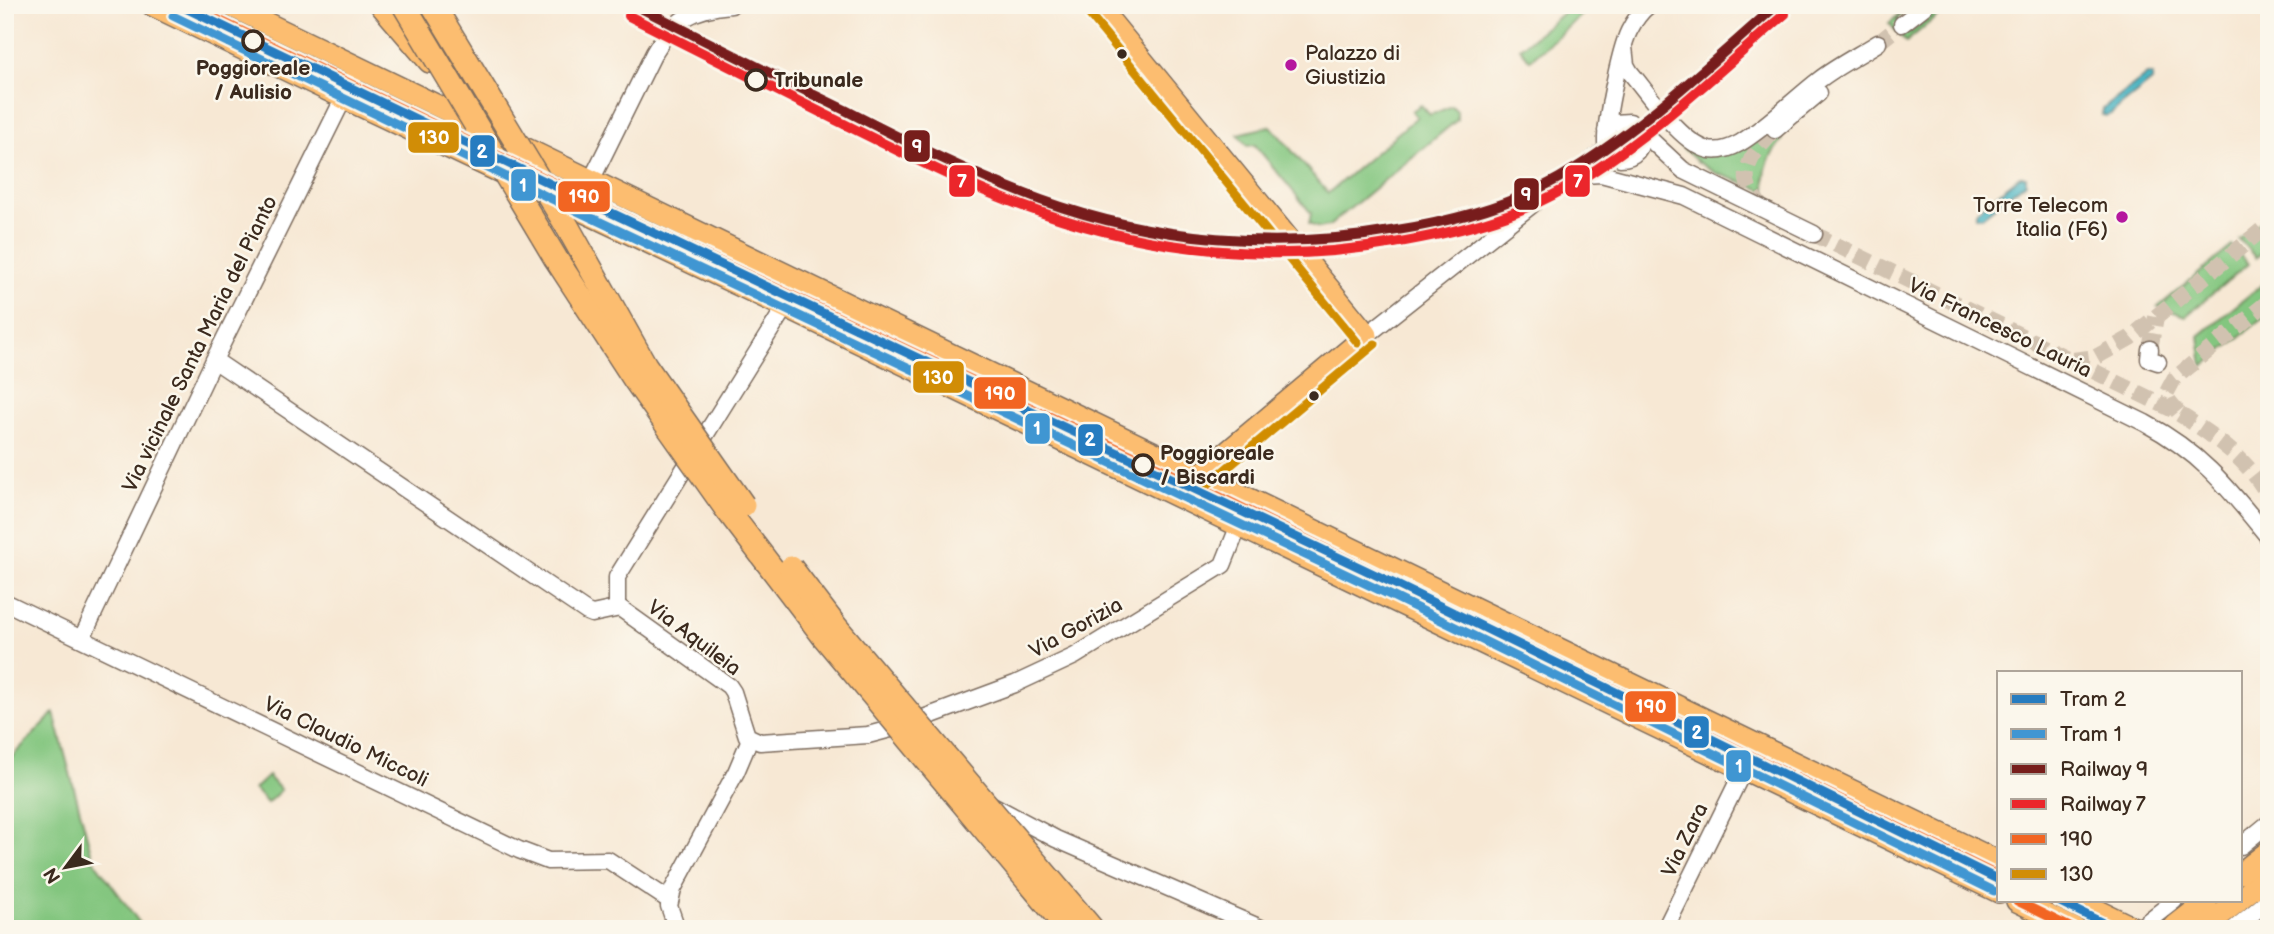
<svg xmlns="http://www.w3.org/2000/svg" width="2274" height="934" viewBox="0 0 2274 934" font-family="'Balsamiq Sans',sans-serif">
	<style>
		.green { fill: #83c67f; stroke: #5f784e; stroke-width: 2 }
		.water { fill: #47b4c3; stroke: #416f70; stroke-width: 2 }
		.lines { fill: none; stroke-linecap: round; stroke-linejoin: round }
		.minor-tunnel { stroke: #d1c2b0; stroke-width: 16; stroke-dasharray: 16 8; stroke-linecap: butt }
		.minor-casing { stroke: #7d6c5e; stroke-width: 19 }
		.major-casing { stroke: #7d6c5e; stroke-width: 24 }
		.highway-casing { stroke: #7d6c5e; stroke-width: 26 }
		.minor { stroke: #fff; stroke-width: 16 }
		.major { stroke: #fcbd6f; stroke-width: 21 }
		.highway { stroke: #fcbd6f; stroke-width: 23 }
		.highway-bridge-casing { stroke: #7d6c5e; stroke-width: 26; stroke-linecap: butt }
		.highway-bridge { stroke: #fcbd6f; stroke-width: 23 }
		.bus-1-casing { stroke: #fbf7ec; stroke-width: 14 }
		.bus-2-casing { stroke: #fbf7ec; stroke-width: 14 }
		.bus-1 { stroke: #f26522; stroke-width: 9 }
		.bus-2 { stroke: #d18d06; stroke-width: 9 }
		.rail-1-casing { stroke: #fbf7ec; stroke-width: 16 }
		.rail-2-casing { stroke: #fbf7ec; stroke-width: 16 }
		.rail-1 { stroke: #771e1b; stroke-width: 10 }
		.rail-2 { stroke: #eb262b; stroke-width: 10 }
		.tram-1-casing { stroke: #fbf7ec; stroke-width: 14 }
		.tram-2-casing { stroke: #fbf7ec; stroke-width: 14 }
		.tram-1 { stroke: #267cc0; stroke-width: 9 }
		.tram-2 { stroke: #4096d2; stroke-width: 9 }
		.stop-dot { fill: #fbf7ec; stroke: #3b2a1e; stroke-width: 3.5 }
		.bus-dot { fill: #3b2a1e; stroke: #fbf7ec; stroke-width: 2.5 }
		.poi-dot { fill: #b5179e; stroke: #fbf7ec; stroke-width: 2.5 }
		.labels { text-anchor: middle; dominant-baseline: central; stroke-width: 5; stroke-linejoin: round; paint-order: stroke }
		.poi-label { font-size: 21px; fill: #3b2a1e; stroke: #fbf7ec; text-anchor: start }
		.stop-label { font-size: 21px; font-weight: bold; fill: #3b2a1e; stroke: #fbf7ec; text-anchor: start }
		.street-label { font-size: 21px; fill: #3b2a1e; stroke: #fbf7ec }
		.line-badge { stroke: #fbf7ec; stroke-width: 2.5 }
		.badge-label { font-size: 19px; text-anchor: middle; font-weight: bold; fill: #fff }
	</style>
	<rect width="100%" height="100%" fill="#fbf7ec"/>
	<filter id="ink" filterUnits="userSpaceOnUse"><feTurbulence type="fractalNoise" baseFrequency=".0143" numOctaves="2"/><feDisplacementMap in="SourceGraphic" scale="14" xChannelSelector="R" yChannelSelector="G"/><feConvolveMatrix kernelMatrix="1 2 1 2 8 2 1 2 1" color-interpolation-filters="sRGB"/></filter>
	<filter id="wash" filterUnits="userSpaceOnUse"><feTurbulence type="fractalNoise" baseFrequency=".00686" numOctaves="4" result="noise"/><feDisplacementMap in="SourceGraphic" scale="28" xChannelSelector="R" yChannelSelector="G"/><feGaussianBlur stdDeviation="1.57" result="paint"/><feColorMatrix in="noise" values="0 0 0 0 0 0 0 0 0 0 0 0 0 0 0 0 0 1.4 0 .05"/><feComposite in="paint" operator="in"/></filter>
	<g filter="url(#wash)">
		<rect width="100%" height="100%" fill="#f7e8d4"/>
		<g class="green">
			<path d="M 1573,5 L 1593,5 L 1530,60 L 1520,48 Z"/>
			<path d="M 1910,5 L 1913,5 L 1897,19 L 1910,33 L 1931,15 L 1923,5 L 1934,5 L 1941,13 L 1906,42 L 1889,23 Z"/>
			<path d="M 1421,105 L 1430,115 L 1452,106 L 1457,111 L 1457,120 L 1329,226 L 1319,228 L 1309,224 L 1311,213 L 1255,145 L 1247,146 L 1238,134 L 1271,126 L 1328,193 L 1417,117 L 1412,111 Z"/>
			<path d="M 1770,124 L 1782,140 C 1769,157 1762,169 1766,191 L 1716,173 L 1698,162 L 1673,139 L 1678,135 L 1700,152 Z"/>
			<path d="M 2269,215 L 2269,247 L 2256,258 L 2239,239 Z"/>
			<path d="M 2232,246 L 2248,264 L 2186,316 L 2158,307 Z"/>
			<path d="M 2264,283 L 2269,289 L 2269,313 L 2203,367 L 2199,336 Z"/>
			<path d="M 54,713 L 93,859 L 144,929 L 5,929 L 5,764 Z"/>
			<path d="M 268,776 L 281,790 L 267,803 L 254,789 Z"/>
		</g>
		<g class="water">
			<path d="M 2147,75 L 2153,75 L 2152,81 L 2108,116 L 2102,115 L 2103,109 Z"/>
			<path d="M 2020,176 L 2026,176 L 2026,182 L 1982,217 L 1975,216 L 1977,210 Z"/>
		</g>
	</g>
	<g filter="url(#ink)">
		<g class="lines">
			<g class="minor-tunnel">
				<path d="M 1878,43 L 1902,24"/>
				<path d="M 1763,209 C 1758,202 1750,193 1748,185 C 1741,163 1762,144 1775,130"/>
				<path d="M 1814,234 L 2171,409 C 2207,431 2250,459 2269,498"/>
				<path d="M 2150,349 L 2156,317"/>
				<path d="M 2073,360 L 2096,357 L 2130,338 L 2269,224"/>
				<path d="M 2178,412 L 2169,401 L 2166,394 L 2174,379 L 2269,301"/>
			</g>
			<g class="minor-casing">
				<g id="minor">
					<path d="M 1902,24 L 1924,7"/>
					<path d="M 1624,47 L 1626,65 L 1630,72 C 1649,94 1680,143 1709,150 C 1719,152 1731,148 1740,143 C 1768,126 1793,100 1819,80 C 1837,66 1859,55 1878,43"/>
					<path d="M 1638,128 L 1683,170 L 1814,234"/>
					<path d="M 1775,130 L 1819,93"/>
					<path d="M 1606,131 L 1614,123 L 1630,122 L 1641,134 C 1643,148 1635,158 1620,158 L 1607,149 C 1601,135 1621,47 1629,31 C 1634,21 1640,12 1649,5"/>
					<path d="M 1562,181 L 1584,175 L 1601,174 L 1684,196 L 2145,423 C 2203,454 2229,489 2269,538"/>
					<path d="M 578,207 L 654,53 C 673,20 693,8 731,5"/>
					<path d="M 1367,335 L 1562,181 L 1607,149"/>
					<path d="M 2150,349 L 2149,359 L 2158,362"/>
					<path d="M 214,360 L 587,612 L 592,614 L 620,608 L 729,686 L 733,692 L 747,736 L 760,742 L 868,735 L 902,726 L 1015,684 L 1075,656 L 1223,565 L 1239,525"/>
					<path d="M 5,602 L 519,850 L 548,861 L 608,860 L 669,900"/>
					<path d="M 617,608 L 617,577 L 785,307"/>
					<path d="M 82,638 L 214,360 L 358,69"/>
					<path d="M 992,805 L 1056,839 L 1263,929"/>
					<path d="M 2241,846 L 2269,823"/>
					<path d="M 677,929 L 669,906 L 673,889 L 736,772 L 750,739"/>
					<path d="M 1665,929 L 1744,769"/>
					<path d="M 2138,929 L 2174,901"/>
					<path d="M 2234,929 L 2269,900"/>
				</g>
			</g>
			<g class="major-casing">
				<g id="major">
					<path d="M 152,5 L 344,98 L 785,307 L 1999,892"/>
					<path d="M 229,5 L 1999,862"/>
					<path d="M 1097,5 L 1367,335 L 1200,475"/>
					<path d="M 2241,873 L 2269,851"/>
					<path d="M 2241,898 L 2269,876"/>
					<path d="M 2017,901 L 2075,929"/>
					<path d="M 2078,901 L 2136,929"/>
					<path d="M 2175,926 L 2207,901"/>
					<path d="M 2203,929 L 2238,901"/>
				</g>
			</g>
			<g class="highway-casing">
				<path id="highway" d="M 382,5 L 430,61"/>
			</g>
			<use href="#minor" class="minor"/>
			<use href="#major" class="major"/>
			<use href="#highway" class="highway"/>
			<g class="highway-bridge-casing">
				<g id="highway-bridge">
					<path d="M 404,5 L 556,259 L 635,380 L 725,507 L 825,638 L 1068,929"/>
					<path d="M 433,5 L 567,226 L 645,365 L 743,505"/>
					<path d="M 791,568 L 836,627 L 1092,929"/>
				</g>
			</g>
			<use href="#highway-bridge" class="highway-bridge"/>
			<g class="bus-1-casing">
				<g id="bus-1">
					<path d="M 188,5 L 649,228 L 1196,485 L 1999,876"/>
					<path d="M 2017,901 L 2074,929"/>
				</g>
			</g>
			<g class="bus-2-casing">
				<g id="bus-2">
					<path d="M 1088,13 L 1358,343"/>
					<path d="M 182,16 L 644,239 L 1191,496"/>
					<path d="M 1208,484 L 1375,344"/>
				</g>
			</g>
			<use href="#bus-1" class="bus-1"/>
			<use href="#bus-2" class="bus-2"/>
			<g class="rail-1-casing">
				<path id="rail-1" d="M 635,5 C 705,41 775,76 845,110 C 909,143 973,175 1041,200 C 1154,241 1278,251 1397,230 C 1452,221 1509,206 1559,178 C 1639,132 1707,66 1777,5"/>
			</g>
			<g class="rail-2-casing">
				<path id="rail-2" d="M 629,16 C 698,51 767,85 836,120 C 903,153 969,188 1040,212 C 1154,252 1275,264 1394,243 C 1452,233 1512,219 1564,189 C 1646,143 1714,75 1785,14"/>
			</g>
			<use href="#rail-1" class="rail-1"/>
			<use href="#rail-2" class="rail-2"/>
			<g class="tram-1-casing">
				<g id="tram-1">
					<path d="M 179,5 L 559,188 L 1397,585 L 1999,880"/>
					<path d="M 2058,901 L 2115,929"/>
				</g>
			</g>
			<g class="tram-2-casing">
				<path id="tram-2" d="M 173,16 L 554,200 L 1392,596 L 1994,891"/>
			</g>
			<use href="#tram-1" class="tram-1"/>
			<use href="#tram-2" class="tram-2"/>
		</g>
	</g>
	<g class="stop-dot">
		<circle cx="253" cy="41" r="10"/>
		<circle cx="756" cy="80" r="10"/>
		<circle cx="1143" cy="465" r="10"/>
	</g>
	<g class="bus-dot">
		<circle cx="1122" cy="54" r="6"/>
		<circle cx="1314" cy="396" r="6"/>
	</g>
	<g class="poi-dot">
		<circle cx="1291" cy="65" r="7"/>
		<circle cx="2122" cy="217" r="7"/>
	</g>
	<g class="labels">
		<g class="poi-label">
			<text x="1305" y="53">Palazzo di<tspan x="1305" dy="24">Giustizia</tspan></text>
			<text x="2108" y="205" text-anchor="end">Torre Telecom<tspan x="2108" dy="24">Italia (F6)</tspan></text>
		</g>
		<g class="stop-label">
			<text x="253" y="68" text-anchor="middle">Poggioreale<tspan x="253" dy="24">/ Aulisio</tspan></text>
			<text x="774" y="80">Tribunale</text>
			<text x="1160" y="453">Poggioreale<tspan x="1160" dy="24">/ Biscardi</tspan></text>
		</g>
		<g class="street-label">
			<text transform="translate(2000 328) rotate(26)">Via Francesco Lauria</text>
			<text transform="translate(200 344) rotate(-64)">Via vicinale Santa Maria del Pianto</text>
			<text transform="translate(1076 628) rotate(-29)">Via Gorizia</text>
			<text transform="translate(694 638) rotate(37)">Via Aquileia</text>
			<text transform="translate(346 742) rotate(26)">Via Claudio Miccoli</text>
			<text transform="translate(1685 840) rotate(-64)">Via Zara</text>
		</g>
	</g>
	<g class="line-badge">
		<rect x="407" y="121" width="53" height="33" rx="7" fill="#d18d06"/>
		<rect x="903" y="129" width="28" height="34" rx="7" fill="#771e1b"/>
		<rect x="469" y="134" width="27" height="34" rx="7" fill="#267cc0"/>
		<rect x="1564" y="164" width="27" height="34" rx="7" fill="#eb262b"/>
		<rect x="948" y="164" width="28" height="34" rx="7" fill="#eb262b"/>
		<rect x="510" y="168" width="27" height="34" rx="7" fill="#4096d2"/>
		<rect x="1513" y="177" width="27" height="34" rx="7" fill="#771e1b"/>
		<rect x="557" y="180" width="54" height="33" rx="7" fill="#f26522"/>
		<rect x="912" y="360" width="53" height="34" rx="7" fill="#d18d06"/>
		<rect x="973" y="376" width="54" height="34" rx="7" fill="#f26522"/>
		<rect x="1024" y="412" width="27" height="33" rx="7" fill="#4096d2"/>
		<rect x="1077" y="423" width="27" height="34" rx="7" fill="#267cc0"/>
		<rect x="1624" y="690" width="53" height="33" rx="7" fill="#f26522"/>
		<rect x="1683" y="715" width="27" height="34" rx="7" fill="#267cc0"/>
		<rect x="1725" y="749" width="27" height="34" rx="7" fill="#4096d2"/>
	</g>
	<g class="badge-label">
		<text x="434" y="144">130</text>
		<text x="917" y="153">9</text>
		<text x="482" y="158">2</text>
		<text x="1578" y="188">7</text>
		<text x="962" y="188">7</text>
		<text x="523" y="192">1</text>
		<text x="1526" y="201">9</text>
		<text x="584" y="203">190</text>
		<text x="938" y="384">130</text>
		<text x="1000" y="400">190</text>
		<text x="1037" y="435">1</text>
		<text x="1090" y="446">2</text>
		<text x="1651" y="713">190</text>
		<text x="1697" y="739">2</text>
		<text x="1739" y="773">1</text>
	</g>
	<rect width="2274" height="934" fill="none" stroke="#fbf7ec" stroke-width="28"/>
	<rect x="1997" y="671" width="245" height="231" fill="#fbf7ec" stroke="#aea59a" stroke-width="2"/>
	<rect x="2011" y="694" width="35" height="10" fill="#267cc0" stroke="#aea59a" stroke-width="2"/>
	<text x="2060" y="706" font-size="21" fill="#3b2a1e">Tram 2</text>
	<rect x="2011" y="729" width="35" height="10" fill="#4096d2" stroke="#aea59a" stroke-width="2"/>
	<text x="2060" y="741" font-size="21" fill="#3b2a1e">Tram 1</text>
	<rect x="2011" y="764" width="35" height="10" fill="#771e1b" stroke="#aea59a" stroke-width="2"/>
	<text x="2060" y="776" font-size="21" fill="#3b2a1e">Railway 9</text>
	<rect x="2011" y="799" width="35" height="10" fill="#eb262b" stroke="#aea59a" stroke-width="2"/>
	<text x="2060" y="811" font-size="21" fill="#3b2a1e">Railway 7</text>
	<rect x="2011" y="834" width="35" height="10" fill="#f26522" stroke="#aea59a" stroke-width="2"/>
	<text x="2060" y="846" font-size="21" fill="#3b2a1e">190</text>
	<rect x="2011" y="869" width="35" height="10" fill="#d18d06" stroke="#aea59a" stroke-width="2"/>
	<text x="2060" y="881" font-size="21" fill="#3b2a1e">130</text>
	<g transform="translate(66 867) rotate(238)" stroke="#fbf7ec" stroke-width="5" paint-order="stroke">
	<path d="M0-5L12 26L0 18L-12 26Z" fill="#3b2a1e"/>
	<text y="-10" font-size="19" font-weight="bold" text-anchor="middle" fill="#3b2a1e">N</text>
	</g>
</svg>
